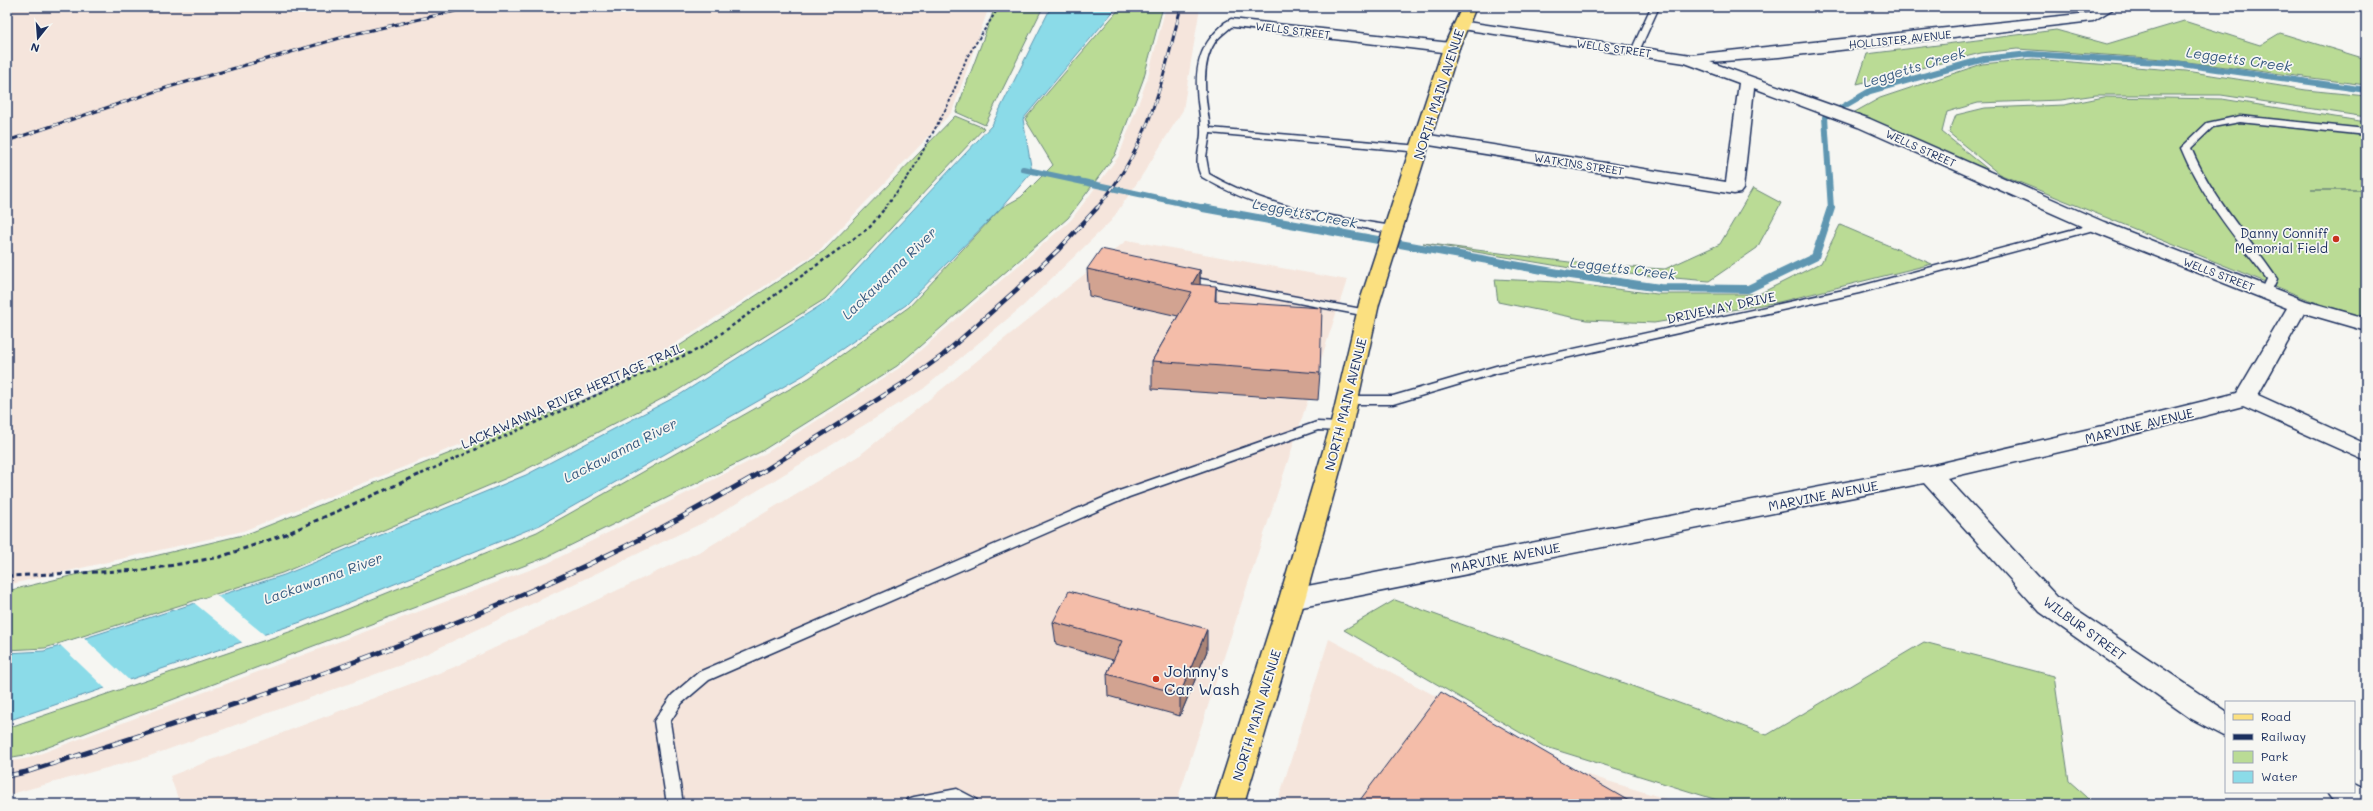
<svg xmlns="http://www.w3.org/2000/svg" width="2373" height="811" viewBox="0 0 2373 811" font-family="Mali,sans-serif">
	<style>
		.built { fill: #f5e5dc }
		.green { fill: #badb95; stroke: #6a857a }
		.water { fill: #8bdbe8; stroke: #5e96b1 }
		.pier { fill: #f6f6f2 }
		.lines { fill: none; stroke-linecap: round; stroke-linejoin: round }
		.stream-far1 { stroke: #5e96b1; stroke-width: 6 }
		.stream { stroke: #5e96b1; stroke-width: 8 }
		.service-casing { stroke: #1b2f5e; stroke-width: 3 }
		.minor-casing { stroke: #1b2f5e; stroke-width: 3 }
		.primary-casing { stroke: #1b2f5e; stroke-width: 3 }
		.path-far2 { stroke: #1b2f5e; stroke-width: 2; stroke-dasharray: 3 2; stroke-linecap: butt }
		.path-far1 { stroke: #1b2f5e; stroke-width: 2.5; stroke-dasharray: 3.5 3; stroke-linecap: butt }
		.path { stroke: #1b2f5e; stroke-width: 3; stroke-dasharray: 5 3.5; stroke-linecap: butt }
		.service { fill: #f6f6f2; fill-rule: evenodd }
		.minor { fill: #f6f6f2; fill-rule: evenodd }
		.primary { fill: #fbe080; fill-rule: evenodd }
		.rail-far2-casing { stroke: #1b2f5e; stroke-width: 3 }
		.rail-far1-casing { stroke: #1b2f5e; stroke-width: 4.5 }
		.rail-casing { stroke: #1b2f5e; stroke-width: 5 }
		.rail-far2 { stroke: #f6f6f2; stroke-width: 2; stroke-dasharray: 6; stroke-linecap: butt }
		.rail-far1 { stroke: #f6f6f2; stroke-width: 3; stroke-dasharray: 8; stroke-linecap: butt }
		.rail { stroke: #f6f6f2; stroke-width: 3.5; stroke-dasharray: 11; stroke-linecap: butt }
		.wall { fill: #d2a391; stroke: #1b2f5e }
		.shaded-wall { fill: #ab8476; stroke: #1b2f5e }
		.building { fill: #f4bda9; stroke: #1b2f5e }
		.poi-dot { fill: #c8321e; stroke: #f6f6f2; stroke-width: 1.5 }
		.labels { text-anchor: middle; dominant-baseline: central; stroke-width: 3.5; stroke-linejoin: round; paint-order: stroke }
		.far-street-label { font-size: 11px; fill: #1b2f5e; stroke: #f6f6f2 }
		.street-label { font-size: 13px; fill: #1b2f5e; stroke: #f6f6f2 }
		.poi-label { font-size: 13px; fill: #1b2f5e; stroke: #f6f6f2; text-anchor: end }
		.water-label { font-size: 14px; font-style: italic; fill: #375a80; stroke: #f6f6f2 }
		.near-poi-label { font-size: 16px; fill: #1b2f5e; stroke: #f6f6f2; text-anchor: start }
	</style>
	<rect width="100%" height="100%" fill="#f6f6f2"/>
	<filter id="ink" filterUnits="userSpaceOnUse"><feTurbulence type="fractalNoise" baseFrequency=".025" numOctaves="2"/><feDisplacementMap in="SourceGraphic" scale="8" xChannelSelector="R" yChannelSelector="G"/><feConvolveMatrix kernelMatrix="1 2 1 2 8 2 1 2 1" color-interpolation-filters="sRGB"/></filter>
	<g filter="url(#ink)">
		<g class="built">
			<path d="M 7,7 L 989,7 L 952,112 L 819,251 L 612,384 L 243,531 L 7,585 Z"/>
			<path d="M 1166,7 L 1200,7 L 1183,110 L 1141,177 L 1111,221 L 1023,306 L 923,389 L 711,519 L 409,662 L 147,757 L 7,795 L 7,762 L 29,758 L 548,563 L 766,453 L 901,367 L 1071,220 L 1119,156 L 1147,80 Z"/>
			<path d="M 1127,240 L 1347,280 L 1176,804 L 180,804 L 170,776 L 452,668 L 705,549 L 860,455 Z"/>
			<path d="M 1329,639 L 1578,772 L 1683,804 L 1277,804 Z"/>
		</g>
		<g class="green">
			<path d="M 995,7 L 1043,7 L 985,125 L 956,112 Z"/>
			<path d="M 1121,7 L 1163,7 L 1143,80 L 1115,155 L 1068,218 L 897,366 L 760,452 L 547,557 L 30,754 L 7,758 L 7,728 L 301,628 L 537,532 L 809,378 L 909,307 L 1001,208 L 1021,197 L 1053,165 L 1025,119 Z"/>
			<path d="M 2184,21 L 2260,45 L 2280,33 L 2366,59 L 2366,85 L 2164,59 L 2017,49 L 1981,53 L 1857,84 L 1867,54 L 2056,30 L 2107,44 Z"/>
			<path d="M 2033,59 L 2186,71 L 2306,90 L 2366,96 L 2366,117 L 2221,95 L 2096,95 L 2061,100 L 1978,103 L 1947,112 L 1942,132 L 1990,171 L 1853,113 L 1880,98 L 1982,64 Z"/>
			<path d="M 2104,97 L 2222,99 L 2366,122 L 2366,190 L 2311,190 L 2366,190 L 2366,321 L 2312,301 L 1999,174 L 1949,133 L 1956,115 L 1985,108 L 2064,105 Z"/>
			<path d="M 955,116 L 984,128 L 825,299 L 675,392 L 521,472 L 282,573 L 45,648 L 7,650 L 7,591 L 247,534 L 618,386 L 824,251 Z"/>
			<path d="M 1753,188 L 1781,203 L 1757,248 L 1709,281 L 1582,270 L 1423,243 L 1592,265 L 1665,269 L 1720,244 Z"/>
			<path d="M 1840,225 L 1932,264 L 1779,302 L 1654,323 L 1586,320 L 1498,302 L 1495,279 L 1558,282 L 1657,294 L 1759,294 L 1821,263 Z"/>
			<path d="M 1395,600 L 1767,735 L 1924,642 L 2054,676 L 2069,781 L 2095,804 L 1730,804 L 1543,746 L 1344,630 Z"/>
		</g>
		<path class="water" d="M 1051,7 L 1117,7 L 1023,119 L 1032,172 L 1001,208 L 906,305 L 804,375 L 540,525 L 301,622 L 7,721 L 7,653 L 44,651 L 284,575 L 526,475 L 681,394 L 829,300 L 992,125 Z"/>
		<g class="pier">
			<path d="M 215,594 L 266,636 L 244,644 L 193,602 Z"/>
			<path d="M 83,637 L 131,682 L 107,690 L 59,644 Z"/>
		</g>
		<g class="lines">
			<g class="stream-far1">
				<path d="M 1023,169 L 1209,209"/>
				<path d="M 1831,209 L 1825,117 L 1870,91 L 1984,59 L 2029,54 L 2174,63 L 2366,90"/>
			</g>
			<path class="stream" d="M 1203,208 L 1564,274 L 1660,288 L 1748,289 L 1815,257 L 1831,208"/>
			<g class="service-casing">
				<g id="service">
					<path d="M 1651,7 L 1659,7 L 1639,51 L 1632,53 L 1631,51 Z"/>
					<path d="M 1228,21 L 1235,23 C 1229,30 1221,34 1215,42 C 1199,66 1206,101 1210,128 L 1420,146 L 1425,149 L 1420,152 L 1210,133 L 1206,157 L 1209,174 C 1268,208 1327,216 1393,226 L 1397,227 L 1397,231 C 1386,234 1371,229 1360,227 C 1304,219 1251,206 1202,177 C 1192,161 1202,146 1201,129 C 1201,120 1199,111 1198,102 C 1194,67 1199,43 1228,21 Z"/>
					<path d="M 2240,116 L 2366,129 L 2366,135 L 2240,122 L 2213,127 L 2191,148 C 2212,198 2247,235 2277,279 L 2270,294 L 2266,295 L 2261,292 L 2267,279 C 2235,237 2201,197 2181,148 L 2207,123 Z"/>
					<path d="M 2097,223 L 2101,224 L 2101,228 L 1859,293 L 1497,373 L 1393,404 L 1348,404 L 1342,400 L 1348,396 L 1393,396 L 1496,366 L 1857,287 Z"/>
					<path d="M 1185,276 L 1367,310 L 1373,313 L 1367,316 L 1181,281 L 1180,279 L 1181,277 Z"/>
					<path d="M 1317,422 L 1341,423 L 1347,427 L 1341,431 L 1318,430 L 1129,497 L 709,680 L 682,703 L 670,722 L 683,804 L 667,804 L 654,721 L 672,695 L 699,672 L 1119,491 Z"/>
					<path d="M 957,789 L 976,799 L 978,804 L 906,804 L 908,799 L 914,797 Z"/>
				</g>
			</g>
			<g class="minor-casing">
				<g id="minor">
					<path d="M 2099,7 L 2116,7 L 2093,21 L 1779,57 L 1710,62 L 1870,119 L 2104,222 L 2306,301 L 2366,318 L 2366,331 L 2304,313 L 2258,395 L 2366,444 L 2366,461 L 2243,406 L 2107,441 L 1947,478 L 2058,598 L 2226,711 L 2226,737 L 2190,718 L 2040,612 L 1924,483 L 1292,609 L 1283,606 L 1279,599 L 1283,592 L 1292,589 L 1929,466 L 2107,425 L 2237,393 L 2287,308 L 2090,230 L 1858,127 L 1754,88 L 1743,189 L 1740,193 L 1734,194 L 1423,144 L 1417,143 L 1415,139 L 1417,135 L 1423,134 L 1726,182 L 1739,83 L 1685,63 L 1455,28 L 1453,25 L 1460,21 L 1691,55 L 2089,13 Z"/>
					<path d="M 1231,19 L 1451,43 L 1459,48 L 1451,53 L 1226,26 L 1224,23 Z"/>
					<path d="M 2354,784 L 2366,790 L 2366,804 C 2349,804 2335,809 2327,792 L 2354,792 Z"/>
				</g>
			</g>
			<g class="primary-casing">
				<path id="primary" d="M 1462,7 L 1476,7 L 1459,48 L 1379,304 L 1352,427 L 1305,599 L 1244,804 L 1214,804 L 1279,599 L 1330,427 L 1359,304 L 1443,48 Z"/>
			</g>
			<path class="path-far2" d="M 884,209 L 912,171 L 949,103 L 967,57 L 999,7"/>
			<path class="path-far1" d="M 421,474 L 701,348 L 870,227 L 885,208"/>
			<path class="path" d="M 7,576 L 145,570 L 220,557 L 286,534 L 423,473"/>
			<use href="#service" class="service"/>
			<use href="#minor" class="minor"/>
			<use href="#primary" class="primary"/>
			<g class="rail-far2-casing">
				<g id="rail-far2">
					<path d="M 7,141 L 169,87 L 354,34 L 473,7"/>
					<path d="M 1096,209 C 1150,145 1161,85 1181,7"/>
				</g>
			</g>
			<g class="rail-far1-casing">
				<path id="rail-far1" d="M 759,474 L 910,379 L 943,355 L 1016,290 L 1059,249 L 1097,208"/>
			</g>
			<g class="rail-casing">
				<path id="rail" d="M 7,776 L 26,772 C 228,708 430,643 620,549 C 668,526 714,499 760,473"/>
			</g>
			<use href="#rail-far2" class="rail-far2"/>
			<use href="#rail-far1" class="rail-far1"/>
			<use href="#rail" class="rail"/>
		</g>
		<g class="wall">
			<path d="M 1087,269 L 1200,270 L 1200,285 L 1216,301 L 1320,373 L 1318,400 L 1152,389 L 1152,361 L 1178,316 L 1089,296 Z"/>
			<path d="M 1053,622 L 1207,651 L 1180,716 L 1108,696 L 1107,674 L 1113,660 L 1056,644 Z"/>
		</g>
		<g class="shaded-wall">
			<path d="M 1200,270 L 1200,297 L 1192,284 Z"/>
			<path d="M 1216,286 L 1216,313 L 1215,301 Z"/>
			<path d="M 1207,629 L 1207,651 L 1180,716 L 1180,694 Z"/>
		</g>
		<g class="building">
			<path d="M 1101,249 L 1200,270 L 1192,284 L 1216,286 L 1215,301 L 1322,308 L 1320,373 L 1152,361 L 1192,292 L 1087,269 Z"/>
			<path d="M 1069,591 L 1207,629 L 1180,694 L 1107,674 L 1122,641 L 1053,622 Z"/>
			<path d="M 1441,692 L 1634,804 L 1357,804 Z"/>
		</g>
	</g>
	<g class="poi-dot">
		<circle cx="2336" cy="239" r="4"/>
		<circle cx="1156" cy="679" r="4"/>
	</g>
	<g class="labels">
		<g class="far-street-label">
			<text transform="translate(1293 30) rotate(7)">WELLS STREET</text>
			<text transform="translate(1900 39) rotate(-6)">HOLLISTER AVENUE</text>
			<text transform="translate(1614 48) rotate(8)">WELLS STREET</text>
			<text transform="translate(1921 148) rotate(24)">WELLS STREET</text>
			<text transform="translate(1579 164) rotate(9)">WATKINS STREET</text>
			<text transform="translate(2219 274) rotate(21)">WELLS STREET</text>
		</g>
		<g class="street-label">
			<text transform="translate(1438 94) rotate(-72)">NORTH MAIN AVENUE</text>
			<text transform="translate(1721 307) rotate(-12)">DRIVEWAY DRIVE</text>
			<text transform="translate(572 395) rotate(-24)">LACKAWANNA RIVER HERITAGE TRAIL</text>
			<text transform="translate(1345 404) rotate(-76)">NORTH MAIN AVENUE</text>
			<text transform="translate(2139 425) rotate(-14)">MARVINE AVENUE</text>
			<text transform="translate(1823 495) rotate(-11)">MARVINE AVENUE</text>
			<text transform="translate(1505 557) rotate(-11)">MARVINE AVENUE</text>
			<text transform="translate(2085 628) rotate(36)">WILBUR STREET</text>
			<text transform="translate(1256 715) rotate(-73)">NORTH MAIN AVENUE</text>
		</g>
		<g class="poi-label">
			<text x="2328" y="232">Danny Conniff<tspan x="2328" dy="15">Memorial Field</tspan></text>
		</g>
		<g class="water-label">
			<text transform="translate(2239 59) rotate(8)">Leggetts Creek</text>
			<text transform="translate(1914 67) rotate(-17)">Leggetts Creek</text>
			<text transform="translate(1305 213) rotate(11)">Leggetts Creek</text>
			<text transform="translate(1623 268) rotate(7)">Leggetts Creek</text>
			<text transform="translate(889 273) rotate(-44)">Lackawanna River</text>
			<text transform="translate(620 450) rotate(-27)">Lackawanna River</text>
			<text transform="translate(323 578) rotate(-20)">Lackawanna River</text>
		</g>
		<g class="near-poi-label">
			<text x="1164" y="670">Johnny's<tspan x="1164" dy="18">Car Wash</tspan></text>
		</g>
	</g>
	<rect width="2373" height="811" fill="none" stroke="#f6f6f2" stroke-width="24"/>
	<rect x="12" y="12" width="2349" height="787" fill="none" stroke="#1b2f5e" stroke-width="1.5" filter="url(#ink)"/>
	<rect x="2225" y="701" width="130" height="92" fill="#f6f6f2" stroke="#9ea6b7"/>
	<rect x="2233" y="714" width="20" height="6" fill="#fbe080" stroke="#9ea6b7"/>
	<text x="2261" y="721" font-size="12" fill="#1b2f5e">Road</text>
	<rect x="2233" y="734" width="20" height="6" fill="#1b2f5e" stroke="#9ea6b7"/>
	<text x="2261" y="741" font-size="12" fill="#1b2f5e">Railway</text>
	<rect x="2233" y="751" width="20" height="12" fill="#badb95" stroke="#9ea6b7"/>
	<text x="2261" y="761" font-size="12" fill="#1b2f5e">Park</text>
	<rect x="2233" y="771" width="20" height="12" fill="#8bdbe8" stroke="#9ea6b7"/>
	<text x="2261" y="781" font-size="12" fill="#1b2f5e">Water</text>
	<g transform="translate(38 38) rotate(197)" stroke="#f6f6f2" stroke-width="3" paint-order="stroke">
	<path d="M0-3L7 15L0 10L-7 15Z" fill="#1b2f5e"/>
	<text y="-6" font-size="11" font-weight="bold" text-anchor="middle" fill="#1b2f5e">N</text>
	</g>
</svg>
